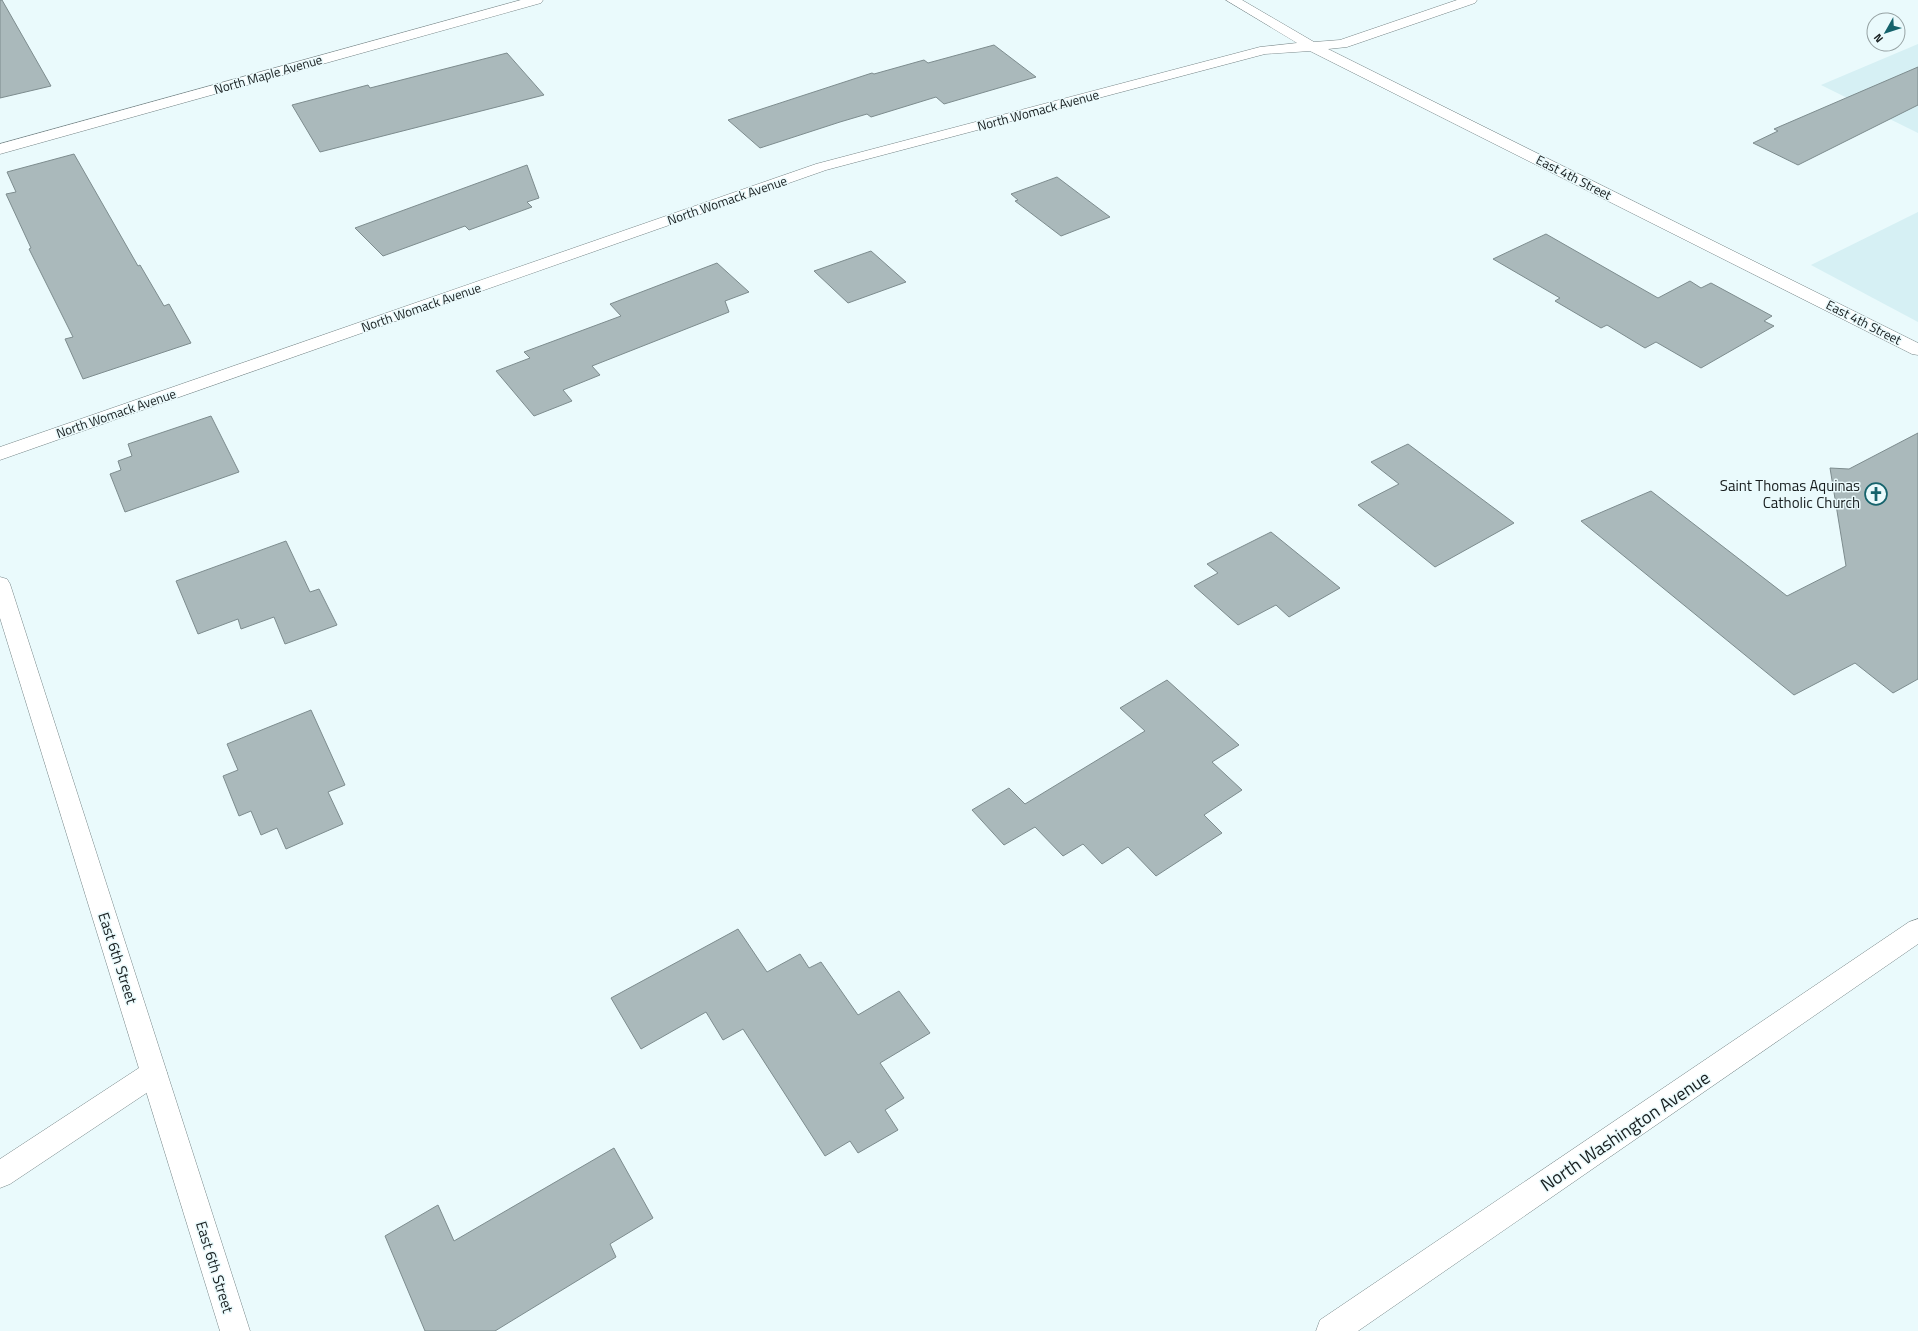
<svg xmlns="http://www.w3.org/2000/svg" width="1918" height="1331" viewBox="0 0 1918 1331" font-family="'Titillium Web',sans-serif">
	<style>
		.built { fill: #d6f0f4 }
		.building { fill: #aab9bb; stroke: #7d8c8e }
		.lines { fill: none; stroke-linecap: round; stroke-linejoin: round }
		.lane-casing { stroke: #768587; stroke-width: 1 }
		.street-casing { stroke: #768587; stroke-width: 1 }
		.secondary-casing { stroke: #768587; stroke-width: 1 }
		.lane { fill: #fff; fill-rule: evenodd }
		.street { fill: #fff; fill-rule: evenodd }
		.secondary { fill: #fff; fill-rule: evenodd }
		.labels { text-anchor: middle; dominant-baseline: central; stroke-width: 3; stroke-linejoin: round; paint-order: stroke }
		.far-street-label { font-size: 13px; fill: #171d1e; stroke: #eafafc }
		.poi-label { font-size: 15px; fill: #171d1e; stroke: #eafafc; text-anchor: end }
		.street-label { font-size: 15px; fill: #171d1e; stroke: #eafafc }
		.near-street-label { font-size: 18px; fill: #171d1e; stroke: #eafafc }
	</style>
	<rect width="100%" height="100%" fill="#eafafc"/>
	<g class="built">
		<path d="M 1918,44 L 1918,133 L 1821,85 Z"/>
		<path d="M 1918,212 L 1918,322 L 1811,265 Z"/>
	</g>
	<g class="building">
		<path d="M 0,0 L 2,0 L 51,86 L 0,98 Z"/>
		<path d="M 994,45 L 1036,77 L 944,104 L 936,97 L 871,117 L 867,114 L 840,122 L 760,148 L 728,120 L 872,73 L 874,74 L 924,60 L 928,63 Z"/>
		<path d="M 507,53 L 544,95 L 320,152 L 292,105 L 368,85 L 370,88 Z"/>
		<path d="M 1918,67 L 1918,105 L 1798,165 L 1753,143 L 1778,131 L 1774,129 Z"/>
		<path d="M 74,154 L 138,266 L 140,265 L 164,306 L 169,304 L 191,343 L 83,379 L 65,339 L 73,337 L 29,249 L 31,248 L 6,194 L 16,192 L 7,172 Z"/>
		<path d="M 527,165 L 539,198 L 527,202 L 532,207 L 469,230 L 465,226 L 383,256 L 355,228 Z"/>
		<path d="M 1057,177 L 1110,217 L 1061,236 L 1015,201 L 1018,200 L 1011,194 Z"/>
		<path d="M 1546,234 L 1658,298 L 1690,281 L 1701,288 L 1711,283 L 1772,316 L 1764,321 L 1774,326 L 1701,368 L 1656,342 L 1645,348 L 1607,325 L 1601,328 L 1555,301 L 1560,298 L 1493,259 Z"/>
		<path d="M 871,251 L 906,282 L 848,303 L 814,271 Z"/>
		<path d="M 717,263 L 749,292 L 725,301 L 729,312 L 592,366 L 600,375 L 563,390 L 572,401 L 534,416 L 496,371 L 530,358 L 524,352 L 621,316 L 610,304 Z"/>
		<path d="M 211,416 L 239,472 L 125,512 L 110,474 L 121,470 L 118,461 L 132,456 L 128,444 Z"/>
		<path d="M 1918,433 L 1918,679 L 1893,693 L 1855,663 L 1794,695 L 1581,521 L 1651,491 L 1787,596 L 1846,566 L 1830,468 L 1849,469 Z"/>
		<path d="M 1408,444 L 1514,523 L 1435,567 L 1358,505 L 1399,484 L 1371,462 Z"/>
		<path d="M 1271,532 L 1340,588 L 1289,617 L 1276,605 L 1238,625 L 1194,586 L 1218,573 L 1207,564 Z"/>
		<path d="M 286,541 L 310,592 L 319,589 L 337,625 L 285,644 L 274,617 L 241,629 L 238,619 L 198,634 L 176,581 Z"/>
		<path d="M 1167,680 L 1239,745 L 1212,762 L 1242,790 L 1204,815 L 1222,833 L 1156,876 L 1128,847 L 1102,864 L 1083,844 L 1063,856 L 1035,827 L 1004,845 L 972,810 L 1009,788 L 1025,804 L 1145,731 L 1120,708 Z"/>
		<path d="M 311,710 L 345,785 L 328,792 L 343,824 L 286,849 L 277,828 L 261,835 L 251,811 L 239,816 L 223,776 L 238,770 L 227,744 Z"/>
		<path d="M 738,929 L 767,972 L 800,954 L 809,968 L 821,962 L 858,1015 L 899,991 L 930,1033 L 880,1063 L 904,1098 L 885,1110 L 898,1130 L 858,1153 L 850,1141 L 825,1156 L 743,1029 L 723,1040 L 706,1012 L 641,1049 L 611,998 Z"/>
		<path d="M 614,1148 L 653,1218 L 610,1244 L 616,1257 L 495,1331 L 425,1331 L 385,1236 L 438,1205 L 454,1241 Z"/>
	</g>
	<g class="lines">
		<g class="lane-casing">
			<path id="lane" d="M 154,1061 L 163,1064 L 167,1073 L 163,1082 L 10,1184 L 0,1188 L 0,1159 L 145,1064 Z"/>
		</g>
		<g class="street-casing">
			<g id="street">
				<path d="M 521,0 L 543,0 L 541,3 L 0,154 L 0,144 Z"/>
				<path d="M 1226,0 L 1242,0 L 1314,42 L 1340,40 L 1457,0 L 1477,0 L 1475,3 L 1347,47 L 1328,49 L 1918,343 L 1918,355 L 1912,354 L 1310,51 L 1265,54 L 826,170 L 0,460 L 0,447 L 816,164 L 1260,47 L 1297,43 Z"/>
				<path d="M 0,577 L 7,579 L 10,584 L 250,1331 L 220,1331 L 0,618 Z"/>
			</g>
		</g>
		<g class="secondary-casing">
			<path id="secondary" d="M 1918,919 L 1918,944 L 1358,1331 L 1316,1331 L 1320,1320 L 1909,922 Z"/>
		</g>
		<use href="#lane" class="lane"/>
		<use href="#street" class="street"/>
		<use href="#secondary" class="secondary"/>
	</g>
	<defs>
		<g id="church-ring" transform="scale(1.15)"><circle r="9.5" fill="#eafafc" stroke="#15636c" stroke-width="1.5"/><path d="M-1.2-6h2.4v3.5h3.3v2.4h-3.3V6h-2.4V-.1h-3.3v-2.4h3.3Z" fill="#15636c"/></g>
	</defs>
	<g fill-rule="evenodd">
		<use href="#church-ring" x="1876" y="494"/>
	</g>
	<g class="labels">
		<g class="far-street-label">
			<text transform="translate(268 74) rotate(-16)">North Maple Avenue</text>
			<text transform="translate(1038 110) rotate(-15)">North Womack Avenue</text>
			<text transform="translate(1574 177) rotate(27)">East 4th Street</text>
			<text transform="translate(727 200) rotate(-19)">North Womack Avenue</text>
			<text transform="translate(421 307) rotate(-19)">North Womack Avenue</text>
			<text transform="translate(1864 322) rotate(27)">East 4th Street</text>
			<text transform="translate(116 413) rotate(-19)">North Womack Avenue</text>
		</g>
		<g class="poi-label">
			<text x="1860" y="485">Saint Thomas Aquinas<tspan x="1860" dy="17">Catholic Church</tspan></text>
		</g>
		<g class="street-label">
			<text transform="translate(118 958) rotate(72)">East 6th Street</text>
			<text transform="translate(215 1267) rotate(73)">East 6th Street</text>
		</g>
		<g class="near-street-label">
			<text transform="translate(1625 1131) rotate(-34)">North Washington Avenue</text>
		</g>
	</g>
	<g transform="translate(1886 32) rotate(231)"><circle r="19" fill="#eafafc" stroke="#96a2a3"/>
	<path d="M0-3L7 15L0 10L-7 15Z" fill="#15636c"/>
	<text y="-6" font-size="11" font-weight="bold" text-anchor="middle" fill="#171d1e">N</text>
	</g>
</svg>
